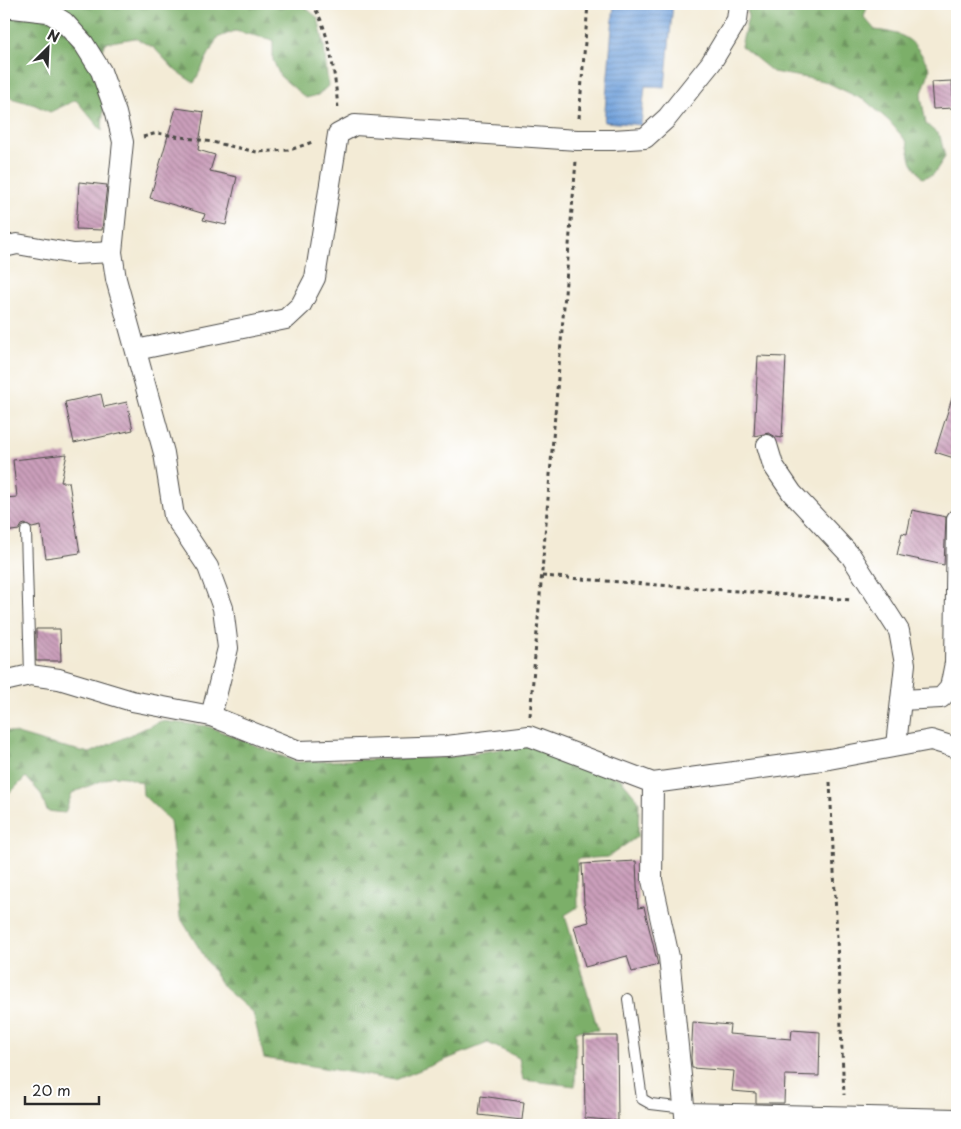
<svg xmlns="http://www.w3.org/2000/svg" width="961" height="1129" viewBox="0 0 961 1129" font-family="'Playpen Sans',sans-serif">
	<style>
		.forest { fill: url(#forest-firs); stroke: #546d4a }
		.water { fill: url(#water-rules); stroke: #4e6684 }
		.building { fill: url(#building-back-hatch) }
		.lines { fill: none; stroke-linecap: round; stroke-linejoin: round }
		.service-casing { stroke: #494845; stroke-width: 12 }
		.minor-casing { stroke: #494845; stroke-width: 22 }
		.path { stroke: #494845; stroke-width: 3; stroke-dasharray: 4 4; stroke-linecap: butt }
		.service { stroke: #fff; stroke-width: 10 }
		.minor { stroke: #fff; stroke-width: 20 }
	</style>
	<defs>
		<pattern id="forest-firs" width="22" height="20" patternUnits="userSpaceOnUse" patternTransform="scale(1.25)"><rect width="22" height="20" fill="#7caf69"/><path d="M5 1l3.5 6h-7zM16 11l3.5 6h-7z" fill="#668f57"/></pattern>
		<pattern id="water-rules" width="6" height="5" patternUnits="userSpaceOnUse" patternTransform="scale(1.25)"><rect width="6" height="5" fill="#72a2dc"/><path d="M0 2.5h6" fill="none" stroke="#5e84b3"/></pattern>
		<pattern id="building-back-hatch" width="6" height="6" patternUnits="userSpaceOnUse" patternTransform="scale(1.25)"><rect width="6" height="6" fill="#cb9fbb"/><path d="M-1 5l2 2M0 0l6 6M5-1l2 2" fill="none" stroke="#a58298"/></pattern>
	</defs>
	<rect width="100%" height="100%" fill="#fff"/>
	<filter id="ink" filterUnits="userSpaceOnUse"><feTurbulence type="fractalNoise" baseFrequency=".02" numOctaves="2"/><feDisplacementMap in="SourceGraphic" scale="10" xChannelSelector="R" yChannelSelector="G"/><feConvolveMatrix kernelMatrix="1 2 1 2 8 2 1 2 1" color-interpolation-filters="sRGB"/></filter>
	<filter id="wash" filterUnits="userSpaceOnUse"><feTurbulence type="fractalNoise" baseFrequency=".0096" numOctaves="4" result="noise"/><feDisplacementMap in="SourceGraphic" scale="20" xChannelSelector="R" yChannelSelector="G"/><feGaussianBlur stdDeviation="1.12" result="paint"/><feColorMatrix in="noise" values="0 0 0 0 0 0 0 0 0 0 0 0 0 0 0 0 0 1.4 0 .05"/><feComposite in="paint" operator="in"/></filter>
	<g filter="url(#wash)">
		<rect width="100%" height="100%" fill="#f3ebd6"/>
		<g class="forest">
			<path d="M 4,4 L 301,4 L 318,18 L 324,45 L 328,86 L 318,95 L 306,98 L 280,76 L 273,60 L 273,40 L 235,31 L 217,38 L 194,83 L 176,71 L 154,48 L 135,38 L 105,43 L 93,72 L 104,100 L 102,131 L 76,100 L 50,112 L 35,105 L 4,96 Z"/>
			<path d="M 747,4 L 868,4 L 864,17 L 875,30 C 909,34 914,40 930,69 L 921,96 L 926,124 L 940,136 L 945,157 L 933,175 L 922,178 L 911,161 L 907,142 L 889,121 L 866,101 L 824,81 L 773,72 L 741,46 L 748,18 Z"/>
			<path d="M 161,721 L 207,726 L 297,762 L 450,757 L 526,745 L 621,779 L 639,801 L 638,836 L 608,857 L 577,859 L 578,907 L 565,915 L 598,1030 L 576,1031 L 575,1086 L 523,1080 L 519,1058 L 488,1043 L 395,1080 L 264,1058 L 253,1013 L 223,987 L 180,917 L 170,821 L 143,795 L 142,783 L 125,777 L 113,776 L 72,793 L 65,813 L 47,811 L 41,794 L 26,777 L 4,799 L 4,730 L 48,743 L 90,753 Z"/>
		</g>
		<path class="water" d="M 614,4 L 673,4 L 665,87 L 645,86 L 641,125 L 604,122 Z"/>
		<g id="blocks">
			<g class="building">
				<path d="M 952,81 L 954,108 L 933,109 L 931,82 Z"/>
				<path d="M 176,108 L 204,112 L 198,150 L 215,155 L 210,171 L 237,177 L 226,225 L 203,220 L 205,214 L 150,198 Z"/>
				<path d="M 79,182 L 107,185 L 102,230 L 76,229 Z"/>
				<path d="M 758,356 L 786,357 L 782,438 L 776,437 L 769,433 L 754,436 Z"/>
				<path d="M 101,394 L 104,407 L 127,402 L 133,430 L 74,443 L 65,402 Z"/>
				<path d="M 953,395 L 957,396 L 957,459 L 935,452 Z"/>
				<path d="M 67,454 L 61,482 L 69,482 L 80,553 L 46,558 L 41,526 L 32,528 L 25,524 L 22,525 L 19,530 L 4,532 L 4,498 L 17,497 L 13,460 Z"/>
				<path d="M 912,510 L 946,517 L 944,565 L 897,555 L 902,533 L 907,534 Z"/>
				<path d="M 36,629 L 60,629 L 61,661 L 36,661 Z"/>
				<path d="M 636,861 L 638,908 L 644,907 L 658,965 L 632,972 L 627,956 L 585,967 L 574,926 L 589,922 L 584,903 L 582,864 Z"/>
				<path d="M 693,1022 L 730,1025 L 729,1034 L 791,1039 L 792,1030 L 820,1032 L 819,1076 L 785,1075 L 784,1103 L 756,1103 L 756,1093 L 732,1091 L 734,1071 L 692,1068 L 691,1058 Z"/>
				<path d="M 584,1036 L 617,1036 L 618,1121 L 585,1118 Z"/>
				<path d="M 481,1096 L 524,1102 L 522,1120 L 479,1115 Z"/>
			</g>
		</g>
	</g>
	<g filter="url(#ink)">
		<use href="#blocks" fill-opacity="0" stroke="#494845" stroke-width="1"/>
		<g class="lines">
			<g class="service-casing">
				<g id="service">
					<path d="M 26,531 L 30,675"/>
					<path d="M 628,999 L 642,1099 L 651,1104 L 685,1108"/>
				</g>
			</g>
			<g class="minor-casing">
				<g id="minor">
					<path d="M 4,7 L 48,12 L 64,22 L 84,44 L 101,71 L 116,113 L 123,142 L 112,252 L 116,279 L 164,453 L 174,516 L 208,567 L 223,608 L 228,648 L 211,716"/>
					<path d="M 4,247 L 17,244 L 74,254 L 112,252"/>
					<path d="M 136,350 L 286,319 L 301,305 L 315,278 L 338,134 L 355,125 L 577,140 L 613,140 L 645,138 L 667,118 L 711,63 L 737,20 L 739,4"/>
					<path d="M 767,445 L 773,465 L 792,493 L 851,556 L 899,631 L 905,664 L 896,745"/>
					<path d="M 4,681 L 30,675 L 59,679 L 132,701 L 211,716 L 299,751 L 447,746 L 529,736 L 653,783 L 829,759 L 931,740 L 957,748"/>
					<path d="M 901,700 L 941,698 L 950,688 L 955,663 L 957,519"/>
					<path d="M 653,783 L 652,880 L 669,957 L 686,1125"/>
					<path d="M 685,1113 L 957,1119"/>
				</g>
			</g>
			<g class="path">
				<path d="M 311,4 C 329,22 336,83 338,109"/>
				<path d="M 579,118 L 588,4"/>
				<path d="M 143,137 L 157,133 L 212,142 L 257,152 L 290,150 L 315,141"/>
				<path d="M 542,576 L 853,600"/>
				<path d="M 530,716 L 576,161"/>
				<path d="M 830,782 L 844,1095"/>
			</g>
			<use href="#service" class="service"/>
			<use href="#minor" class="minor"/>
		</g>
	</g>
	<rect width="961" height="1129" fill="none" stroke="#fff" stroke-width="20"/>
	<g transform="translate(48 48) rotate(24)" stroke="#ffffff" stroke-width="4" paint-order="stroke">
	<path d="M0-4L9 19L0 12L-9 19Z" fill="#2b2b2b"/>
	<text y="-8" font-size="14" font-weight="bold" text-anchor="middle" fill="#2b2b2b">N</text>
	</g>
	<path d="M25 1096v8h74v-8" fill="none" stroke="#2b2b2b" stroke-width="2.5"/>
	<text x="32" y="1096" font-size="15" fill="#2b2b2b" stroke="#ffffff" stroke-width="4" paint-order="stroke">20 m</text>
</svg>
